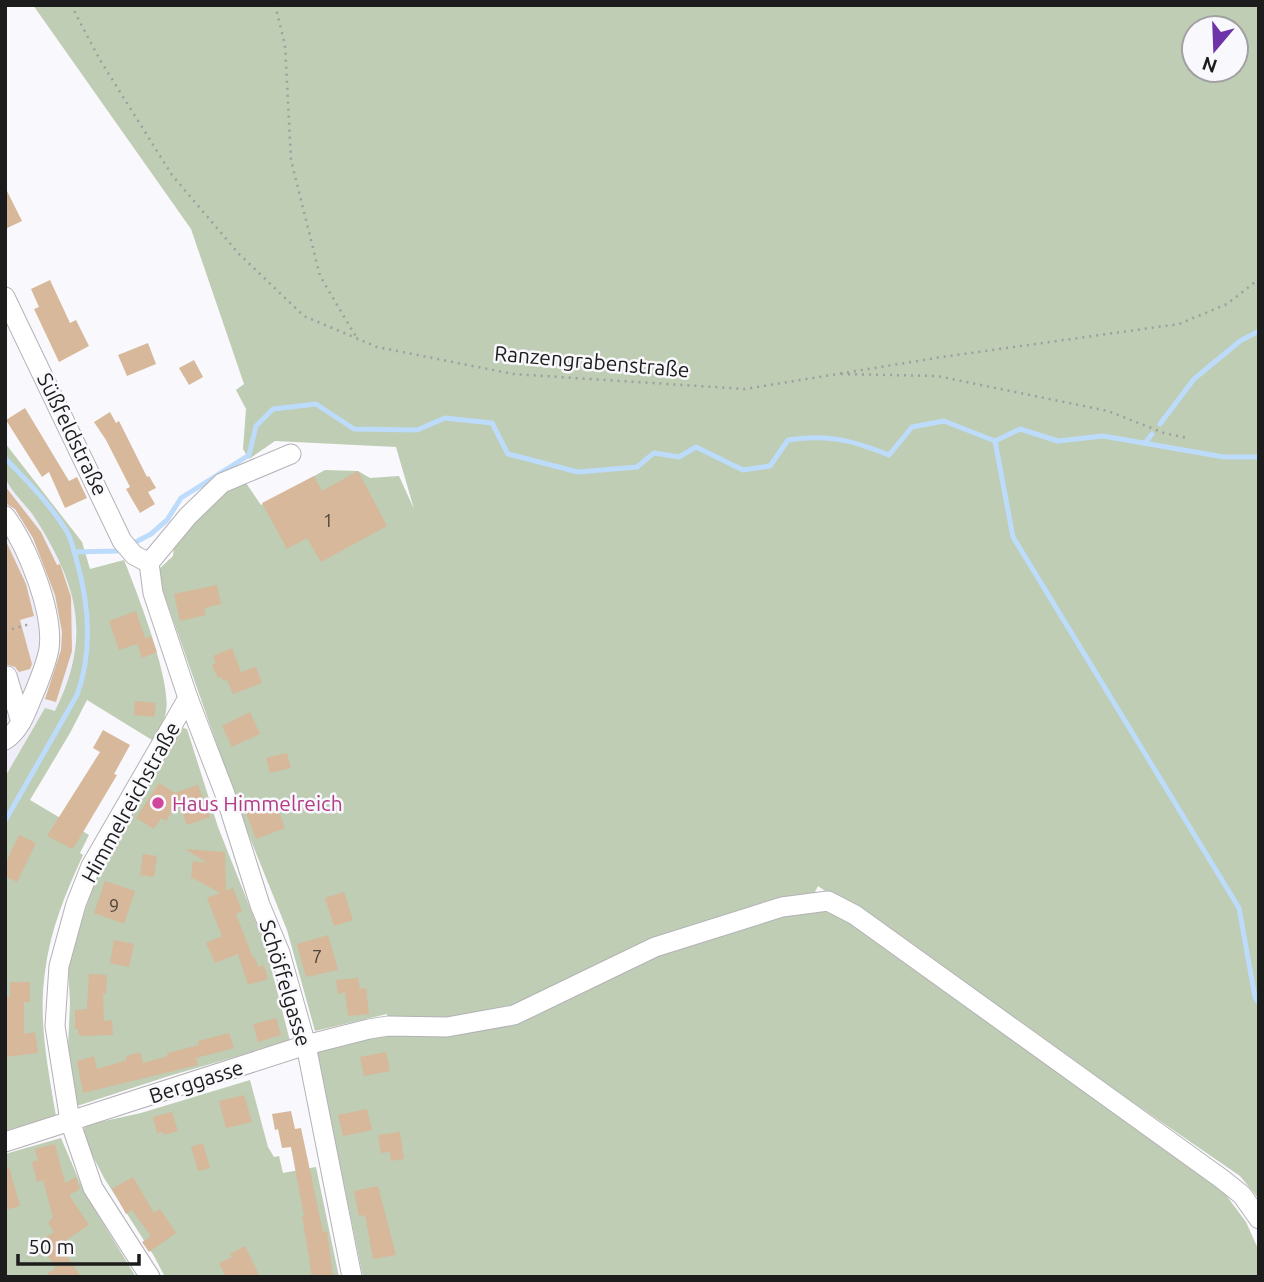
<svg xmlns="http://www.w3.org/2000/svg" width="1264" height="1282" viewBox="0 0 1264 1282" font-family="Ubuntu,sans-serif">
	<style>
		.built { fill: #efedf8 }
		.green { fill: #becdb3; fill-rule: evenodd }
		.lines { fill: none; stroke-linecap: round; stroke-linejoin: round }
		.stream { stroke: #bddbfb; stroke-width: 5 }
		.building { fill: #d7b89a }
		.minor-casing { stroke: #b3b2b6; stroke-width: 21 }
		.path { stroke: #9f9ea1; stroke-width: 2.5; stroke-dasharray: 2 5; stroke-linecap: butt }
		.minor { stroke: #fff; stroke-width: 19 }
		.hotel-dot { fill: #d1479c; stroke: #f9f8fc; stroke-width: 2.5 }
		.labels { text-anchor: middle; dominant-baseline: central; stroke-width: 5; stroke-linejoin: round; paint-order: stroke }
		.number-label { font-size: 18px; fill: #4b433c }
		.street-label { font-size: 21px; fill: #1c1c1d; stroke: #f9f8fc }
		.hotel-label { font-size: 21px; fill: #b23c85; stroke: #f9f8fc; text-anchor: start }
	</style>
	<rect width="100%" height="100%" fill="#f9f8fc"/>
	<path class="built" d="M 5,478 L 32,513 L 58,556 L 74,594 L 76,621 L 75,656 L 67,688 L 55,711 L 5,777 Z"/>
	<g class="green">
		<path d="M 33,5 L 1259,5 L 1259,1199 L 1240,1176 L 818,886 L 814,894 L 514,1007 L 460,1018 L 388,1019 L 387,1014 L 315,1031 L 287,930 L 248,833 L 164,594 L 159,576 L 159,569 L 173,556 L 174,545 L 198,510 L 244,480 L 261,505 L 325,470 L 358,471 L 370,478 L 399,476 L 414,509 L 396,447 L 275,441 L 249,459 L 243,449 L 246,409 L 236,390 L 244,384 L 191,229 ZM 1194,28 L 1236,28 L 1236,70 L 1194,70 Z"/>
		<path d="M 5,443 L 82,542 L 90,569 L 124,560 C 136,590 172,681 166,711 C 165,721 157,731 152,740 L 87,700 L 70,733 L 30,800 L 89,835 L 80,853 L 83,855 C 66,892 50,930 45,972 C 38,1020 48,1069 56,1116 L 5,1131 L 5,777 L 45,708 L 55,711 C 93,635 77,583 33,515 C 26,505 7,487 5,476 C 3,466 5,454 5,443 Z"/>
		<path d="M 183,728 L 187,729 L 218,827 L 266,948 L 290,1041 L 169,1076 L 77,1106 L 68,1048 L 70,1003 L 68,966 L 83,916 L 104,855 L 179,730 Z"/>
		<path d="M 822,910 L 840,917 L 923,970 L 1017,1037 L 1101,1104 L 1217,1183 L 1246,1222 L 1259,1251 L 1259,1277 L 363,1277 L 317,1053 L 344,1044 L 392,1034 L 446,1033 L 648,958 L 780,916 Z"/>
		<path d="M 250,1080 L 268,1147 L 274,1157 L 279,1156 L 283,1173 L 316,1167 L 339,1277 L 165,1277 L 154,1256 L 104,1178 L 84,1139 L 83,1131 L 86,1125 L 141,1113 Z"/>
		<path d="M 61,1138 L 84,1192 L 136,1277 L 5,1277 L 5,1154 Z"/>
	</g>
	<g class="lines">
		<g class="stream">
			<path d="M 1160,424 L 1194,379 L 1240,341 L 1259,331"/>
			<path d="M 995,441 L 1013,537 L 1239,908 L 1255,997 L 1259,1003"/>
			<path d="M 1145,443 L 1152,434"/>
			<path d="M 5,458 C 27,481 51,505 67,532 C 72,540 73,549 76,558 C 89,603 93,651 77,695 L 5,821"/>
			<path d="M 132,544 L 151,534 L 167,520 L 181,498 L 249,455 L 256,426 L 273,409 L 316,404 L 354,429 L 417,430 L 445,418 L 492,423 L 508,454 L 578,472 L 637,467 L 654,453 L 679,457 L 696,447 L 743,470 L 770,466 L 788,440 C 829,434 851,440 889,455 L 912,427 L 944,421 L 995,441 L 1020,429 L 1058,441 L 1103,436 L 1224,457 L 1259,457"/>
			<path d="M 74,552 L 117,551 L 123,548"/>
		</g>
	</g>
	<g class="building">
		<path d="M 5,187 L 22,221 L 5,229 Z"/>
		<path d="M 50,280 L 70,323 L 76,320 L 89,346 L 59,362 L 34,309 L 39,307 L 31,289 Z"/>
		<path d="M 148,343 L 156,364 L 127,376 L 118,355 Z"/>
		<path d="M 194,360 L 203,377 L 189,385 L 179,368 Z"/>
		<path d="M 25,408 L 69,481 L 77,477 L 87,498 L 65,508 L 49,472 L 42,477 L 6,420 Z"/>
		<path d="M 110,412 L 116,423 L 119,421 L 147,477 L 149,476 L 156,488 L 148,492 L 155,504 L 140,513 L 126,489 L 130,487 L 106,440 L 94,422 Z"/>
		<path d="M 358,471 L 387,526 L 321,562 L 307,538 L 287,549 L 262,503 L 314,476 L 322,491 Z"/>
		<path d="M 5,486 L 41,532 L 57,565 L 60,564 L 71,597 L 72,651 L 56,702 L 45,699 L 61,650 L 62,632 L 55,595 L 33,538 L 15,509 L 5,503 Z"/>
		<path d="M 5,539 L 26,584 L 34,616 L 20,620 L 32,664 L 30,669 L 19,672 L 15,667 L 5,664 Z"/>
		<path d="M 217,585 L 221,604 L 204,608 L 206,615 L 180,621 L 174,594 Z"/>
		<path d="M 136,611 L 145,638 L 151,636 L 157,652 L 142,658 L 137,644 L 119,650 L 109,621 Z"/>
		<path d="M 232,648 L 241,672 L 256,667 L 262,683 L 233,694 L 227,680 L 223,681 L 222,677 L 218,678 L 212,665 L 216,663 L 213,656 Z"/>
		<path d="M 135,701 L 156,703 L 154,717 L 134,715 Z"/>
		<path d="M 250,712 L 260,734 L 232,747 L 222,726 Z"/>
		<path d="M 103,730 L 130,745 L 114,774 L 117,775 L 73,849 L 47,836 L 100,752 L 93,748 Z"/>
		<path d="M 287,753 L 291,768 L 270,773 L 266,758 Z"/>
		<path d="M 159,783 L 175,793 L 198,785 L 210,817 L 187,825 L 178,801 L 166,821 L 161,818 L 154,829 L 136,818 Z"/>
		<path d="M 274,799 L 285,828 L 256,839 L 245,810 Z"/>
		<path d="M 19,835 L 36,843 L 17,882 L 5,876 L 5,864 Z"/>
		<path d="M 185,849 L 225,852 L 226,891 L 233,888 L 242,911 L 236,914 L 253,958 L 255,958 L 258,967 L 264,965 L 268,979 L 248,985 L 238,954 L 215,963 L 206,943 L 222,936 L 207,898 L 220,893 L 191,877 L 193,861 L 207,863 Z"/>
		<path d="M 143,854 L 157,856 L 154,877 L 140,875 Z"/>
		<path d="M 105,881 L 135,891 L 124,924 L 94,913 Z"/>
		<path d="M 344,892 L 353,920 L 334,926 L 325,898 Z"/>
		<path d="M 328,935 L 338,970 L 306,977 L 297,944 Z"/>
		<path d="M 114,940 L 134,944 L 129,967 L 110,963 Z"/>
		<path d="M 89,974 L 107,975 L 106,994 L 103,993 L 104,1021 L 112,1020 L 113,1035 L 82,1036 L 78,1034 L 78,1029 L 75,1029 L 75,1010 L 87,1009 Z"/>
		<path d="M 358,978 L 360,989 L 366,988 L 369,1014 L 348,1016 L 345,992 L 338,994 L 336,980 Z"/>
		<path d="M 10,982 L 30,982 L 30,1002 L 24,1002 L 24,1034 L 35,1032 L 38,1053 L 5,1057 L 5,997 L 10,997 Z"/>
		<path d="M 276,1018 L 281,1035 L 258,1042 L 253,1024 Z"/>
		<path d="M 229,1033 L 234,1048 L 196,1058 L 198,1065 L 83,1093 L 77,1061 L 94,1056 L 97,1069 L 127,1060 L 126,1056 L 140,1052 L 143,1063 L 168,1056 L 167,1053 L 199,1045 L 198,1041 Z"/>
		<path d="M 386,1052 L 390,1071 L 364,1076 L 360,1057 Z"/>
		<path d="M 244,1095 L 252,1122 L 226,1128 L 219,1101 Z"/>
		<path d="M 367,1109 L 372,1130 L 343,1136 L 338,1115 Z"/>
		<path d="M 291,1111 L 295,1129 L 301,1128 L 323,1232 L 327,1231 L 333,1277 L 312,1277 L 302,1216 L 304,1216 L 291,1147 L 282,1148 L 278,1129 L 275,1130 L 272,1114 Z"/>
		<path d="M 172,1112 L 178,1131 L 164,1135 L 163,1132 L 157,1133 L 153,1117 Z"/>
		<path d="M 400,1132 L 404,1159 L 391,1161 L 390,1152 L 381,1153 L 378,1135 Z"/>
		<path d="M 203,1143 L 210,1168 L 198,1171 L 191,1147 Z"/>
		<path d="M 55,1144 L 65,1183 L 76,1177 L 80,1189 L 69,1195 L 89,1225 L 59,1245 L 81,1277 L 43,1277 L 56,1268 L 38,1242 L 54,1232 L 48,1222 L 53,1218 L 43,1180 L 37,1182 L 32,1162 L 38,1160 L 35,1149 Z"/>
		<path d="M 5,1167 L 9,1167 L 20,1206 L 5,1210 Z"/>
		<path d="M 133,1177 L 154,1213 L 160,1209 L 176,1233 L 149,1252 L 142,1242 L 151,1236 L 132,1210 L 126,1214 L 112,1189 Z"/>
		<path d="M 378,1186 L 396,1255 L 373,1259 L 365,1215 L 359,1216 L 354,1191 Z"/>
		<path d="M 245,1246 L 260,1277 L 226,1277 L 219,1263 L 232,1257 L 230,1254 Z"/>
	</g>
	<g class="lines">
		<g class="minor-casing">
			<g id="minor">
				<path d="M 5,297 L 122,541 L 134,555 L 149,563"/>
				<path d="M 5,516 C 27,545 54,612 49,649 C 46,665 38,684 31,700 C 25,715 19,731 5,740"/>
				<path d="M 149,563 L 153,593 L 188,698 L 225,794 L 260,905 L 280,953 L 306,1045 L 352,1277"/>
				<path d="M 149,563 L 188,516 L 222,483 L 291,454"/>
				<path d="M 7,676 L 21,722"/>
				<path d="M 5,1142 L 306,1045 L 369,1029 L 388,1026 L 447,1027 L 514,1015 L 655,947 L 782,907 L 828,901 L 855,915 L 1222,1179 L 1242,1195 L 1259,1219"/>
				<path d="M 150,1277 L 93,1188 L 70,1121 L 55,1026 L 59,966 L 76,904 L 91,866 L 188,698"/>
			</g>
		</g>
		<g class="path">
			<path d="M 71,5 L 100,60 L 172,175 L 239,254 L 304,316 L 377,347 L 513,374 L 745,389 L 942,357 L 1179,324 L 1227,304 L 1259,279"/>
			<path d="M 275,5 L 285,45 L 291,160 L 320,276 L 358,340"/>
			<path d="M 841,374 L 937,376 L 1108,411 L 1164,433 L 1187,438"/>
			<path d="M 5,631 L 30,624"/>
		</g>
		<use href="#minor" class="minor"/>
	</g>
	<circle class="hotel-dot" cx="158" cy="803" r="7"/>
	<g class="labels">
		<g class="number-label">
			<text x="328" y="520">1</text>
			<text x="114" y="905">9</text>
			<text x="317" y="956">7</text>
		</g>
		<g class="street-label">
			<text transform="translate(592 361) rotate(5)">Ranzengrabenstraße</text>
			<text transform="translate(73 434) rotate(64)">Süßfeldstraße</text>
			<text transform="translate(130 802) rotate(-61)">Himmelreichstraße</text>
			<text transform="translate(286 983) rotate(73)">Schöffelgasse</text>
			<text transform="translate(196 1081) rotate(-18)">Berggasse</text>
		</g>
		<g class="hotel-label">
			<text x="172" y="803">Haus Himmelreich</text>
		</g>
	</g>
	<rect width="1264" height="1282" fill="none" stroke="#1c1c1d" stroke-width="14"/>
	<g transform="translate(1215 49) rotate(199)"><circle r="33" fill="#f9f8fc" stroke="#a1a0a3" stroke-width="2"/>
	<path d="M0-5L12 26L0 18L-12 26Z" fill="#6f33a9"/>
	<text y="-10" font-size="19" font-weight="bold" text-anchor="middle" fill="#1c1c1d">N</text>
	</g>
	<path d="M18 1254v10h121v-10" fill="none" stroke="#1c1c1d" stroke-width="3.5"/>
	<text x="28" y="1254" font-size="21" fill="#1c1c1d" stroke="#f9f8fc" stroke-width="5" paint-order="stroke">50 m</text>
</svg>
